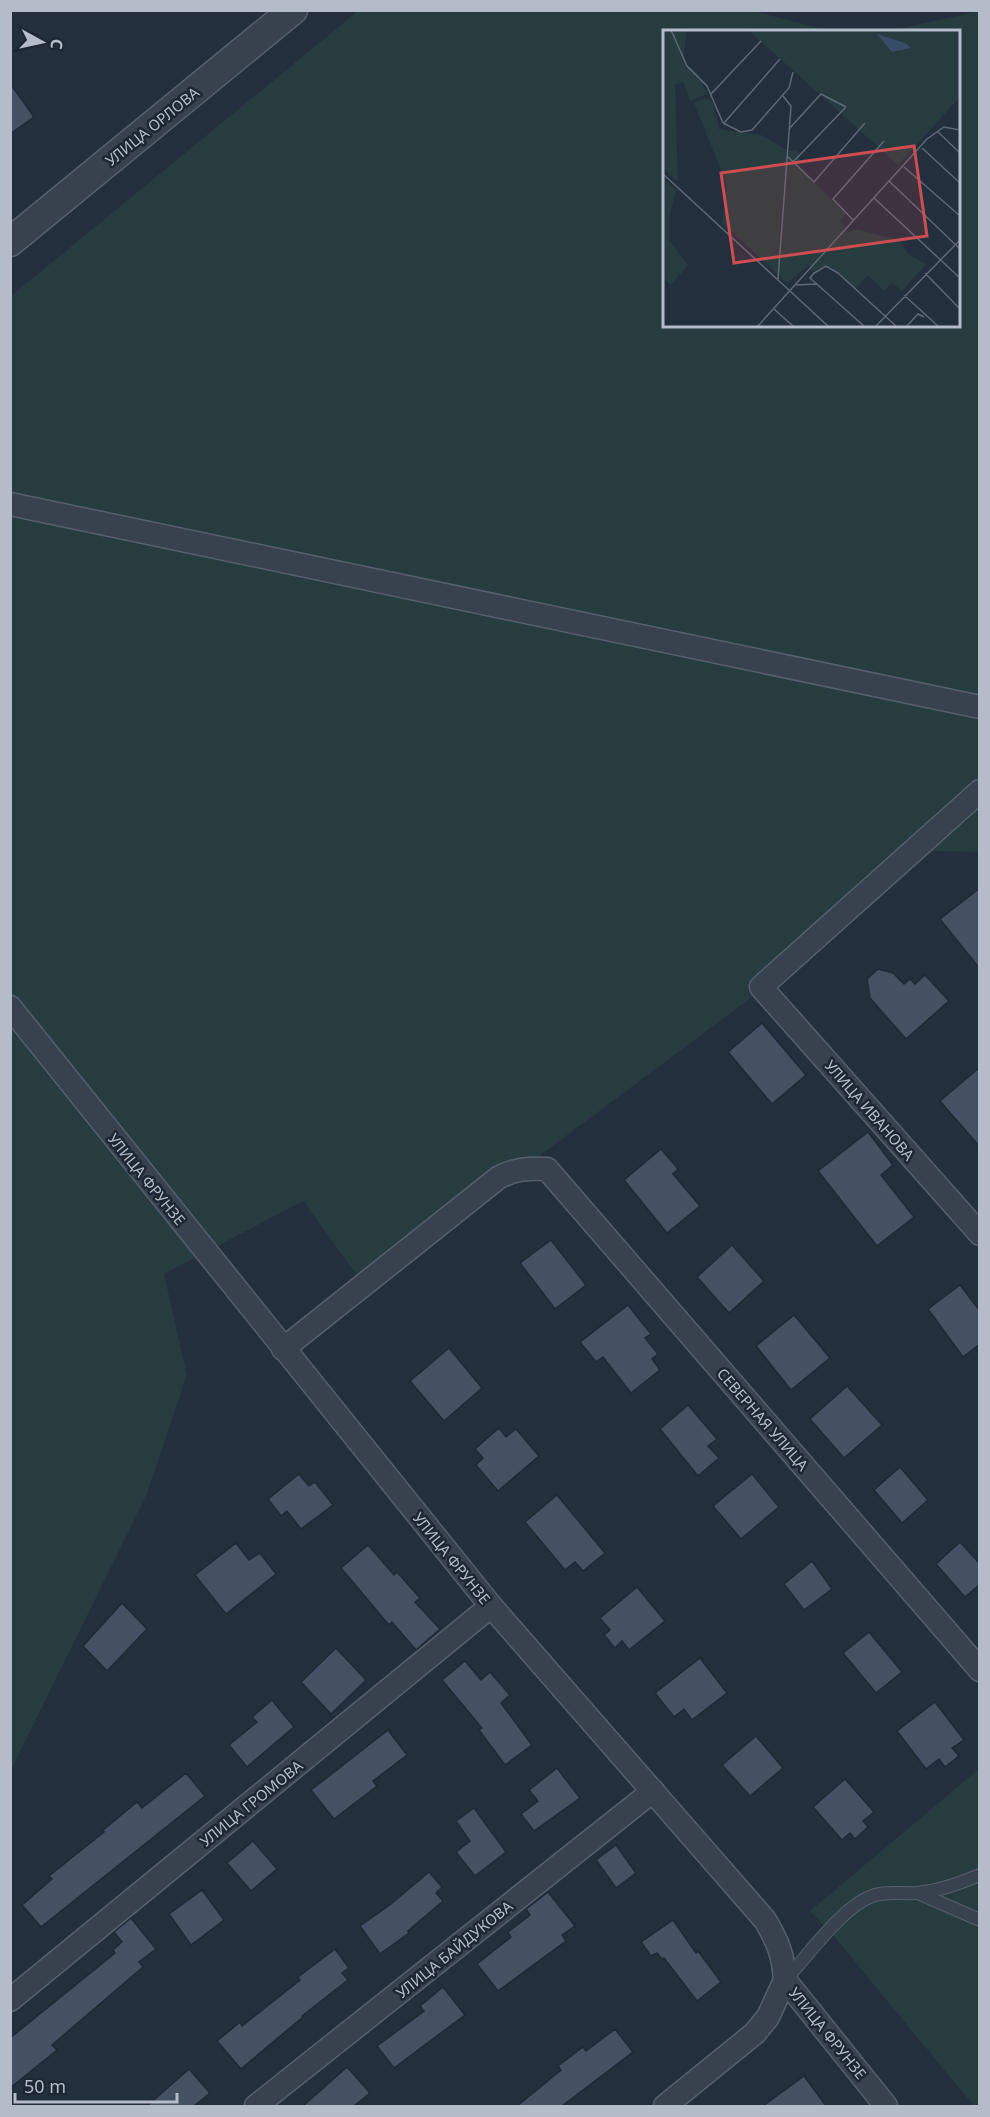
<svg xmlns="http://www.w3.org/2000/svg" width="990" height="2117" viewBox="0 0 990 2117" font-family="'Noto Sans',sans-serif">
	<style>
		.green { fill: #263c3f }
		.building { fill: #455162; stroke: #1f2835; stroke-width: 1.5 }
		.lines { fill: none; stroke-linecap: round; stroke-linejoin: round }
		.service-casing { stroke: #565f6c; stroke-width: 14 }
		.minor-casing { stroke: #565f6c; stroke-width: 25 }
		.tertiary-casing { stroke: #565f6c; stroke-width: 31 }
		.service { stroke: #38414e; stroke-width: 12 }
		.minor { stroke: #38414e; stroke-width: 22 }
		.tertiary { stroke: #38414e; stroke-width: 28 }
		.labels { text-anchor: middle; dominant-baseline: central; stroke-width: 5; stroke-linejoin: round; paint-order: stroke }
		.street-label { font-size: 15px; fill: #b4bcc9; stroke: #1d2633 }
		.inset-road { fill: none; stroke: #5e6776; stroke-width: 1.5 }
		.view { fill: #ce4d50; fill-opacity: 0.15; stroke: #ce4d50; stroke-width: 3 }
		.inset-edge { fill: none; stroke: #b4bcc9; stroke-width: 3 }
	</style>
	<rect width="100%" height="100%" fill="#242f3e"/>
	<g class="green">
		<path d="M 750,10 L 830,31 L 664,32 L 664,326 L 958,326 L 958,32 L 889,31 L 979,11 L 979,852 L 933,851 L 855,920 L 365,1286 L 303,1201 L 164,1274 L 187,1375 L 146,1496 L 11,1770 L 11,296 L 358,11 Z"/>
		<path d="M 979,1769 L 979,2106 L 974,2106 L 828,1929 L 810,1911 Z"/>
	</g>
	<g class="building">
		<path d="M 10,83 L 34,117 L 10,134 Z"/>
		<path d="M 980,888 L 980,969 L 940,919 Z"/>
		<path d="M 878,969 L 893,973 L 904,984 L 910,979 L 915,984 L 925,975 L 949,1001 L 906,1039 L 870,998 L 867,979 Z"/>
		<path d="M 762,1023 L 806,1075 L 772,1104 L 728,1052 Z"/>
		<path d="M 980,1067 L 980,1147 L 940,1101 Z"/>
		<path d="M 868,1132 L 893,1165 L 881,1175 L 914,1217 L 877,1246 L 818,1171 Z"/>
		<path d="M 661,1149 L 678,1169 L 673,1174 L 700,1206 L 667,1233 L 624,1180 Z"/>
		<path d="M 551,1240 L 586,1285 L 555,1309 L 520,1263 Z"/>
		<path d="M 732,1245 L 764,1281 L 729,1313 L 697,1277 Z"/>
		<path d="M 960,1285 L 980,1311 L 980,1344 L 963,1357 L 928,1309 Z"/>
		<path d="M 628,1305 L 651,1334 L 645,1338 L 658,1354 L 652,1359 L 660,1370 L 631,1393 L 603,1357 L 596,1362 L 580,1342 Z"/>
		<path d="M 794,1315 L 830,1358 L 791,1390 L 756,1346 Z"/>
		<path d="M 449,1348 L 482,1388 L 444,1421 L 410,1381 Z"/>
		<path d="M 847,1386 L 882,1425 L 844,1458 L 810,1419 Z"/>
		<path d="M 688,1405 L 717,1439 L 708,1446 L 719,1458 L 698,1476 L 660,1429 Z"/>
		<path d="M 499,1428 L 506,1437 L 516,1429 L 539,1456 L 498,1491 L 476,1465 L 483,1458 L 475,1449 Z"/>
		<path d="M 900,1467 L 928,1500 L 902,1523 L 874,1490 Z"/>
		<path d="M 299,1474 L 309,1486 L 315,1482 L 333,1505 L 301,1529 L 287,1511 L 281,1516 L 268,1499 Z"/>
		<path d="M 752,1474 L 779,1507 L 741,1539 L 713,1506 Z"/>
		<path d="M 557,1495 L 605,1553 L 583,1571 L 575,1562 L 565,1570 L 525,1522 Z"/>
		<path d="M 960,1542 L 980,1564 L 980,1584 L 965,1597 L 936,1564 Z"/>
		<path d="M 236,1543 L 249,1560 L 260,1553 L 276,1574 L 226,1614 L 195,1575 Z"/>
		<path d="M 368,1545 L 394,1575 L 397,1572 L 420,1598 L 415,1602 L 440,1629 L 416,1650 L 392,1622 L 389,1625 L 341,1568 Z"/>
		<path d="M 812,1561 L 832,1589 L 804,1610 L 784,1584 Z"/>
		<path d="M 637,1587 L 665,1621 L 629,1650 L 622,1641 L 615,1648 L 604,1635 L 610,1630 L 600,1618 Z"/>
		<path d="M 122,1603 L 147,1629 L 107,1671 L 83,1646 Z"/>
		<path d="M 869,1632 L 902,1672 L 876,1693 L 843,1653 Z"/>
		<path d="M 336,1648 L 366,1680 L 331,1714 L 301,1682 Z"/>
		<path d="M 700,1658 L 727,1693 L 692,1720 L 684,1709 L 674,1717 L 655,1693 Z"/>
		<path d="M 465,1661 L 481,1680 L 490,1672 L 510,1695 L 501,1703 L 532,1745 L 505,1765 L 479,1730 L 482,1728 L 442,1680 Z"/>
		<path d="M 272,1700 L 294,1727 L 247,1767 L 229,1745 L 257,1722 L 252,1717 Z"/>
		<path d="M 935,1702 L 964,1740 L 952,1748 L 959,1756 L 945,1767 L 939,1759 L 926,1769 L 897,1731 Z"/>
		<path d="M 388,1730 L 407,1755 L 373,1781 L 377,1786 L 334,1819 L 311,1790 Z"/>
		<path d="M 756,1736 L 783,1768 L 750,1796 L 722,1765 Z"/>
		<path d="M 557,1768 L 580,1798 L 534,1831 L 521,1814 L 538,1801 L 529,1790 Z"/>
		<path d="M 186,1773 L 205,1796 L 41,1927 L 22,1905 L 52,1879 L 49,1876 L 104,1832 L 102,1831 L 137,1802 L 142,1808 Z"/>
		<path d="M 845,1779 L 874,1812 L 863,1821 L 868,1827 L 855,1839 L 850,1833 L 842,1840 L 813,1807 Z"/>
		<path d="M 474,1808 L 506,1852 L 475,1876 L 456,1852 L 470,1841 L 456,1821 Z"/>
		<path d="M 253,1841 L 277,1869 L 251,1891 L 227,1863 Z"/>
		<path d="M 616,1845 L 636,1873 L 616,1888 L 596,1860 Z"/>
		<path d="M 429,1872 L 442,1887 L 436,1893 L 443,1901 L 408,1931 L 409,1933 L 380,1954 L 360,1926 L 391,1904 Z"/>
		<path d="M 202,1890 L 224,1920 L 191,1945 L 169,1914 Z"/>
		<path d="M 548,1892 L 575,1926 L 562,1935 L 566,1941 L 498,1991 L 477,1964 L 511,1937 L 508,1932 L 530,1915 L 526,1909 Z"/>
		<path d="M 131,1918 L 156,1949 L 139,1962 L 143,1967 L 52,2045 L 57,2050 L 10,2088 L 10,2038 L 115,1953 L 113,1950 L 122,1942 L 114,1932 Z"/>
		<path d="M 673,1920 L 696,1953 L 698,1951 L 721,1982 L 697,2001 L 664,1958 L 663,1960 L 657,1953 L 651,1956 L 641,1942 Z"/>
		<path d="M 335,1949 L 349,1968 L 342,1973 L 348,1980 L 302,2016 L 303,2017 L 241,2069 L 217,2041 L 240,2022 L 242,2026 L 300,1980 L 298,1977 Z"/>
		<path d="M 443,1987 L 465,2015 L 394,2068 L 377,2046 L 424,2011 L 420,2006 Z"/>
		<path d="M 615,2029 L 633,2052 L 562,2106 L 517,2106 L 561,2070 L 558,2066 L 583,2047 L 586,2051 Z"/>
		<path d="M 347,2067 L 370,2093 L 354,2106 L 303,2106 Z"/>
		<path d="M 189,2069 L 210,2093 L 194,2106 L 147,2106 Z"/>
		<path d="M 804,2076 L 826,2106 L 763,2106 Z"/>
	</g>
	<g class="lines">
		<g class="service-casing">
			<g id="service">
				<path d="M 918,1893 L 980,1920"/>
				<path d="M 785,1980 C 808,1956 844,1904 875,1895 C 888,1891 904,1894 917,1893 C 939,1891 960,1883 980,1875"/>
			</g>
		</g>
		<g class="minor-casing">
			<g id="minor">
				<path d="M 10,504 L 980,707"/>
				<path d="M 980,791 L 761,987 L 980,1234"/>
				<path d="M 10,1007 L 491,1606 L 765,1920 C 778,1942 783,1954 785,1980 L 886,2106"/>
				<path d="M 283,1349 L 498,1178 C 514,1169 528,1168 547,1169 L 980,1670"/>
				<path d="M 10,2000 L 491,1606"/>
				<path d="M 256,2106 L 653,1791"/>
				<path d="M 665,2106 L 755,2033 L 768,2017 L 785,1980"/>
			</g>
		</g>
		<g class="tertiary-casing">
			<path id="tertiary" d="M 10,242 L 293,10"/>
		</g>
		<use href="#service" class="service"/>
		<use href="#minor" class="minor"/>
		<use href="#tertiary" class="tertiary"/>
	</g>
	<g class="labels">
		<g class="street-label">
			<text transform="translate(152 126) rotate(-39)">УЛИЦА ОРЛОВА</text>
			<text transform="translate(870 1110) rotate(49)">УЛИЦА ИВАНОВА</text>
			<text transform="translate(147 1179) rotate(51)">УЛИЦА ФРУНЗЕ</text>
			<text transform="translate(763 1419) rotate(49)">СЕВЕРНАЯ УЛИЦА</text>
			<text transform="translate(452 1558) rotate(51)">УЛИЦА ФРУНЗЕ</text>
			<text transform="translate(251 1803) rotate(-39)">УЛИЦА ГРОМОВА</text>
			<text transform="translate(454 1949) rotate(-39)">УЛИЦА БАЙДУКОВА</text>
			<text transform="translate(828 2033) rotate(51)">УЛИЦА ФРУНЗЕ</text>
		</g>
	</g>
	<g transform="translate(663 30)">
		<rect width="297" height="297" fill="#242f3e"/>
		<path d="M 0,0 L 24,0 L 20,31 L 35,44 L 44,64 L 27,71 L 20,52 L 12,55 L 15,152 L 0,138 ZM 85,0 L 297,0 L 297,67 L 235,135 ZM 43,68 L 50,73 L 56,99 L 98,105 L 126,121 L 135,120 L 137,138 L 183,184 L 177,191 L 185,202 L 194,199 L 237,211 L 245,224 L 263,234 L 239,261 L 229,253 L 221,261 L 205,245 L 193,258 L 163,235 L 149,242 L 145,236 L 124,253 L 59,193 L 64,155 L 31,73 ZM 0,148 L 13,160 L 6,187 L 6,210 L 25,235 L 8,255 L 0,248 Z" fill="#263c3f"/>
		<path d="M 214,4 L 242,13 L 248,18 L 229,22 Z" fill="#394c67"/>
		<path class="inset-road" d="M 8,0 L 24,36 L 44,56 L 60,93M 48,64 L 98,11M 60,93 L 78,102 L 89,100 L 126,58 L 130,42M 61,93 L 117,29M 126,99 L 158,64 L 183,77M 275,102 L 297,123M 259,118 L 297,153M 124,126 L 151,152 L 202,93M 129,133 L 183,77M 241,137 L 297,186M 0,144 L 166,297M 226,151 L 297,219M 211,168 L 297,248M 190,190 L 170,169 L 221,111M 262,243 L 297,279M 115,249 L 128,76 L 120,66M 133,255 L 154,254M 241,265 L 276,297M 111,279 L 131,297M 94,297 L 264,109 L 281,97 L 297,100M 202,297 L 147,248 L 151,243 L 163,236 L 175,243 L 234,297M 212,297 L 297,210M 243,297 L 255,284 L 261,287"/>
		<path class="view" d="M 251,116 L 264,206 L 71,233 L 58,143 Z"/>
		<rect width="297" height="297" class="inset-edge"/>
	</g>
	<rect width="990" height="2117" fill="none" stroke="#b4bcc9" stroke-width="24"/>
	<g transform="translate(42 42) rotate(98)" stroke="#1d2633" stroke-width="4.5" paint-order="stroke">
	<path d="M0-4.5L10 22L0 15L-10 22Z" fill="#b4bcc9"/>
	<text y="-9" font-size="16" font-weight="bold" text-anchor="middle" fill="#b4bcc9">С</text>
	</g>
	<path d="M15 2093v9h162v-9" fill="none" stroke="#b4bcc9" stroke-width="3"/>
	<text x="24" y="2093" font-size="18" fill="#b4bcc9" stroke="#1d2633" stroke-width="4.5" paint-order="stroke">50 m</text>
</svg>
